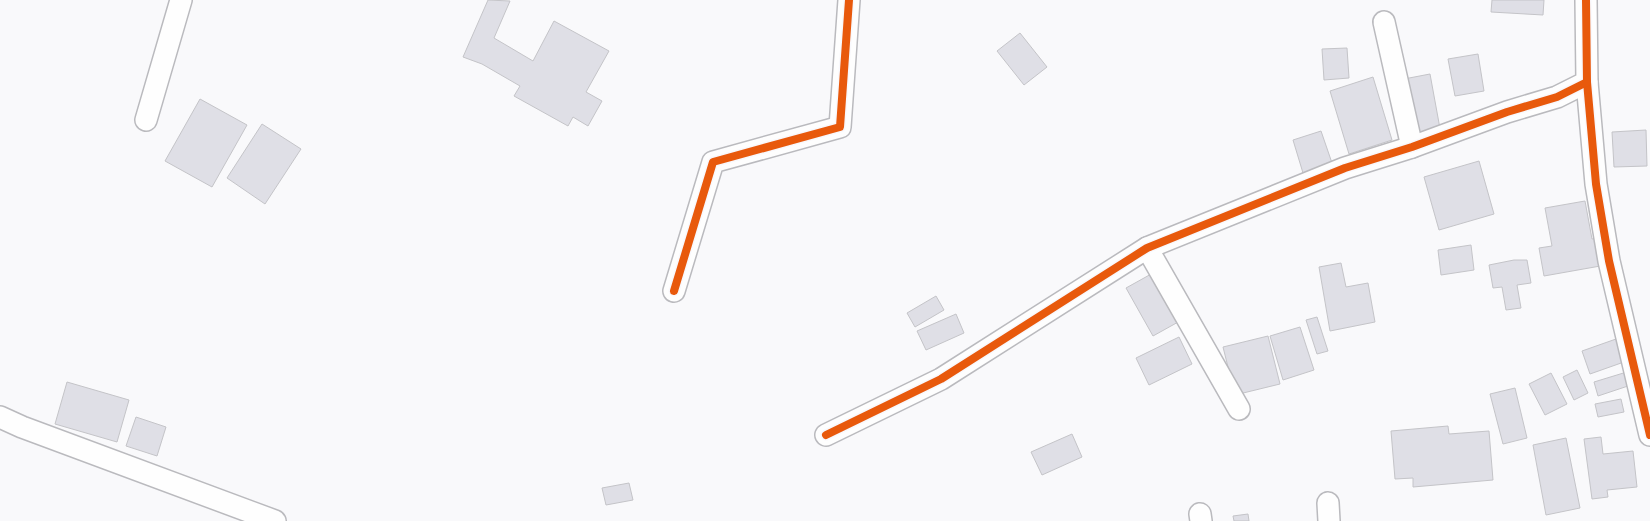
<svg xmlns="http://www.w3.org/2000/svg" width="1650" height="521" viewBox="0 0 1650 521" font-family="'Public Sans',sans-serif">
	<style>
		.building { fill: #dfdfe6; stroke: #c4c4c8 }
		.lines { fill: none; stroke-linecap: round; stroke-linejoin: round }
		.minor-casing { stroke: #bababe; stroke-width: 24 }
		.minor { stroke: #fefefe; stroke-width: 21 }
		.cycleway-casing { stroke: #f8f8fc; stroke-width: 11 }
		.cycleway { stroke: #e8590c; stroke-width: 8 }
	</style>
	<rect width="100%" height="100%" fill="#f9f9fb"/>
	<g class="building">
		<path d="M 488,0 L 510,1 L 494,38 L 533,61 L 554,21 L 609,51 L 586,92 L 602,101 L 588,126 L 573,117 L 568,126 L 514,96 L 520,86 L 482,64 L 463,57 Z"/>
		<path d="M 1492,0 L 1544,0 L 1543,15 L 1491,12 Z"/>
		<path d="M 1020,33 L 1047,67 L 1024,85 L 997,51 Z"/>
		<path d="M 1347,48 L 1349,78 L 1324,80 L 1322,49 Z"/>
		<path d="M 1478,54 L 1484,91 L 1455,96 L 1448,59 Z"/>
		<path d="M 1430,74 L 1441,134 L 1416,139 L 1404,79 Z"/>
		<path d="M 1373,77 L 1392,140 L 1349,154 L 1330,91 Z"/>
		<path d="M 200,99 L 247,125 L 212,187 L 165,161 Z"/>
		<path d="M 262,124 L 301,149 L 265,204 L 227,178 Z"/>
		<path d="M 1646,130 L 1647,166 L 1614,167 L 1612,132 Z"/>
		<path d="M 1321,131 L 1332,163 L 1303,173 L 1293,140 Z"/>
		<path d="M 1479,161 L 1494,214 L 1439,230 L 1424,177 Z"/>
		<path d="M 1585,201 L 1592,239 L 1601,237 L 1606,265 L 1544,276 L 1539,248 L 1552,246 L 1545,208 Z"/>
		<path d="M 1471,245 L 1474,270 L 1441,275 L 1438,250 Z"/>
		<path d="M 1514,260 L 1527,260 L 1531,283 L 1517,285 L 1521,308 L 1506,310 L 1502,287 L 1493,288 L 1489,265 Z"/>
		<path d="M 1341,263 L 1346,287 L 1368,283 L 1375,322 L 1330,331 L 1319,267 Z"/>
		<path d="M 1153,273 L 1180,321 L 1153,336 L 1126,288 Z"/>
		<path d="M 936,296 L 944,310 L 915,327 L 907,313 Z"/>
		<path d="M 956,314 L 964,333 L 926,350 L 917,331 Z"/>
		<path d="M 1317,317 L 1328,351 L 1317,354 L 1306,320 Z"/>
		<path d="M 1300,327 L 1314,370 L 1283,380 L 1270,336 Z"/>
		<path d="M 1268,336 L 1280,384 L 1235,395 L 1223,347 Z"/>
		<path d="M 1179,337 L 1192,364 L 1149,385 L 1136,358 Z"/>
		<path d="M 1616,339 L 1624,362 L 1590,374 L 1582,351 Z"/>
		<path d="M 1577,370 L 1588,393 L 1574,400 L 1563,377 Z"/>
		<path d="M 1630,371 L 1634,384 L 1598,396 L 1594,382 Z"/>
		<path d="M 1551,373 L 1567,404 L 1545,415 L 1529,384 Z"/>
		<path d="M 67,382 L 129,400 L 117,442 L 55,424 Z"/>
		<path d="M 1515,388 L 1527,438 L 1503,444 L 1490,394 Z"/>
		<path d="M 1621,399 L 1624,412 L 1598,417 L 1595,404 Z"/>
		<path d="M 136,417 L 166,427 L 157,456 L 126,446 Z"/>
		<path d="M 1448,426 L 1449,434 L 1489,431 L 1493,480 L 1413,487 L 1413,478 L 1395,479 L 1391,431 Z"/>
		<path d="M 1072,434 L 1082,457 L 1042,475 L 1031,452 Z"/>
		<path d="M 1601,437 L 1603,454 L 1633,451 L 1637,487 L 1607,490 L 1608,497 L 1592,499 L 1584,439 Z"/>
		<path d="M 1566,438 L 1580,508 L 1546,515 L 1533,445 Z"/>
		<path d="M 629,483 L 633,500 L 606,505 L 602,488 Z"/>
		<path d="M 1248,514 L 1249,521 L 1234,521 L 1233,516 Z"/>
	</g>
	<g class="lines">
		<g class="minor-casing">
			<g id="minor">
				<path d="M 1384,22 L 1412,147"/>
				<path d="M 1587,82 L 1596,184 L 1609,261 L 1650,435"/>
				<path d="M 146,120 L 181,0"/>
				<path d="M 1147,248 L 1239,409"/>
				<path d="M 674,291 L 713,162 L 840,127 L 849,0"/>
				<path d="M 0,417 L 22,427 L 275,521"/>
				<path d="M 826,435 L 941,379 L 1147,248 L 1345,168 L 1412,147 L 1507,112 L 1557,97 L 1587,82 L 1586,0"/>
				<path d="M 1328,503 L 1329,521"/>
				<path d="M 1200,514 L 1201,521"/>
			</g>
		</g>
		<use href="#minor" class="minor"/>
		<g class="cycleway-casing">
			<g id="cycleway">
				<path d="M 1587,82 L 1596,184 L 1609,261 L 1650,435"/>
				<path d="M 674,291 L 713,162 L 840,127 L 849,0"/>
				<path d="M 826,435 L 941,379 L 1147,248 L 1345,168 L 1412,147 L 1507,112 L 1557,97 L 1587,82 L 1586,0"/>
			</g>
		</g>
		<use href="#cycleway" class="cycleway"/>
	</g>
</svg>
